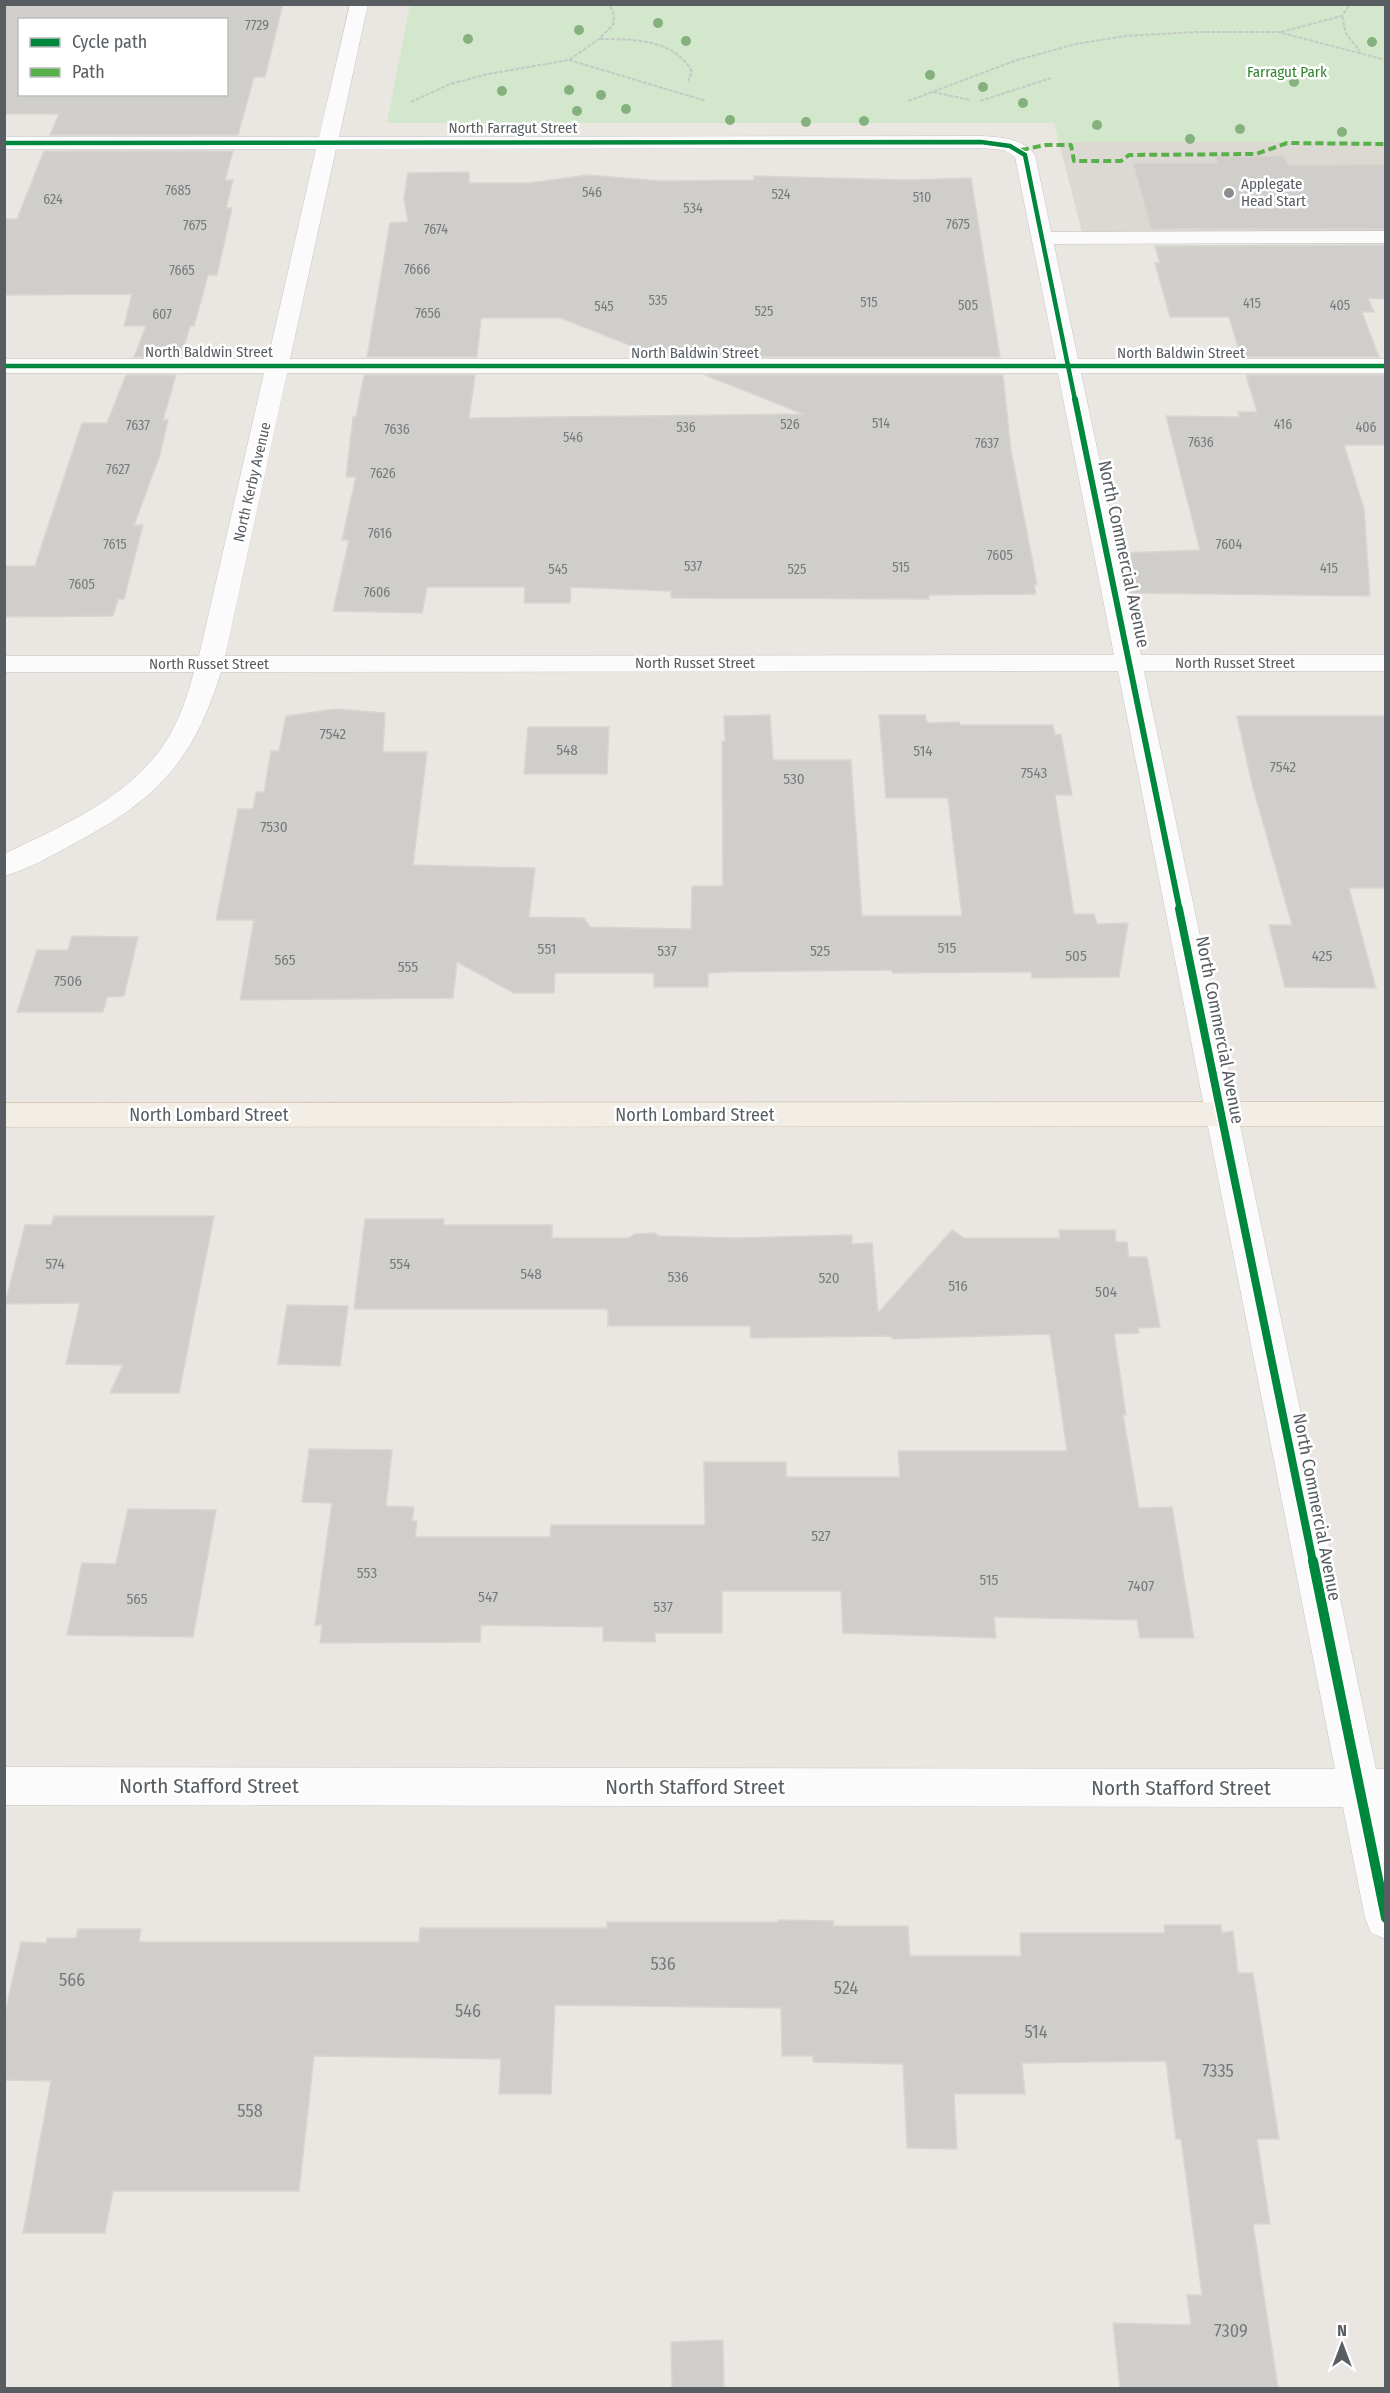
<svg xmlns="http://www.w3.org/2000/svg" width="1390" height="2393" viewBox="0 0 1390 2393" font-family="'Fira Sans Condensed',sans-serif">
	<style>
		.education { fill: #dcd9d2 }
		.green { fill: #d2e7cb }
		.building { fill: #d0cecb; stroke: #d9d6d2; stroke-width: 1.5; fill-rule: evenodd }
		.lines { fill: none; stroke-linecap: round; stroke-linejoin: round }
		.service-casing { stroke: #c6c6c5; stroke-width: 1 }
		.minor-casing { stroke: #c6c6c5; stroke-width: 1 }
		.primary-casing { stroke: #d4c5ae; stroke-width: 1 }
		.path { stroke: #c4cac6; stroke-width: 2; stroke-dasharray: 4 1.5; stroke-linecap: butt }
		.service { fill: #fcfbfb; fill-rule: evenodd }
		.minor { fill: #fcfbfb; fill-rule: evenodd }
		.primary { fill: #f2eee5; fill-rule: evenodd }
		.quiet { stroke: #58b04a; stroke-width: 4; stroke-dasharray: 8 4; stroke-linecap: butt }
		.cycleway-far3-casing { stroke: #fff; stroke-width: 7 }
		.cycleway-far2-casing { stroke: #fff; stroke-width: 9 }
		.cycleway-far1-casing { stroke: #fff; stroke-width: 11 }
		.cycleway-casing { stroke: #fff; stroke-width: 14 }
		.cycleway-far3 { stroke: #00873e; stroke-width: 4.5 }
		.cycleway-far2 { stroke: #00873e; stroke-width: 6 }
		.cycleway-far1 { stroke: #00873e; stroke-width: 8 }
		.cycleway { stroke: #00873e; stroke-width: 10 }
		.tree { fill: #85b17f }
		.poi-dot { fill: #8b8d8f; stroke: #fff; stroke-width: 2 }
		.labels { text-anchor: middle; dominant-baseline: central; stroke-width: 5; stroke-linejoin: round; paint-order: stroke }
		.far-number-label { font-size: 14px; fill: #777a7d }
		.far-park-label { font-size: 15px; fill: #32842e; stroke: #fff }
		.far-street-label { font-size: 15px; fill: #585d62; stroke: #fff }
		.far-poi-label { font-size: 15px; fill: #585d62; stroke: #fff; text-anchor: start }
		.number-label { font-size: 15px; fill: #777a7d }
		.street-label { font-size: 18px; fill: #585d62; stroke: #fff }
		.near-number-label { font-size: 18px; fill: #777a7d }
		.near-street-label { font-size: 21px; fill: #585d62; stroke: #fff }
	</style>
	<rect width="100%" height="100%" fill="#eae7e2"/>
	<path class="education" d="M 1059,142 L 1385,142 L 1385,244 L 1085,244 Z"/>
	<path class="green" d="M 410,5 L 1385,5 L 1385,142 L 1059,142 L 1054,123 L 387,123 Z"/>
	<g class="building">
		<path d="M 4,4 L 283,4 L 265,77 L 254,77 L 238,135 L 50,135 L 59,114 L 4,114 ZM 20,20 L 226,20 L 226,94 L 20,94 Z"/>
		<path d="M 44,151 L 233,151 L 225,180 L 233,180 L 226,208 L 232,208 L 217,275 L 208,275 L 194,326 L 190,326 L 181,357 L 134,357 L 146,326 L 124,326 L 132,294 L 4,295 L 4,219 L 17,219 Z"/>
		<path d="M 1215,156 L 1284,156 L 1288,165 L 1386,164 L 1386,229 L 1151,229 L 1133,163 L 1217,163 Z"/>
		<path d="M 469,172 L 469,183 L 530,183 L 587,175 L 662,181 L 754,180 L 754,176 L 907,180 L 971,178 L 1000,357 L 659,357 L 561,318 L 481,318 L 477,357 L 367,357 L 390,223 L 408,222 L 404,198 L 408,173 Z"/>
		<path d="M 1386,245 L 1385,299 L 1368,298 L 1374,312 L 1362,312 L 1379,357 L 1241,357 L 1229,317 L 1170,317 L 1155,263 L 1160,263 L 1155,246 Z"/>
		<path d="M 126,375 L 176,375 L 163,420 L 168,420 L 160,455 L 134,525 L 143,525 L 124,599 L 118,599 L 113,616 L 4,617 L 4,566 L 35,566 L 82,423 L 107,423 Z"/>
		<path d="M 364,375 L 475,375 L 469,418 L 803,414 L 705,375 L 1003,375 L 1011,451 L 1037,584 L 1034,584 L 1036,594 L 929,595 L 929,599 L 671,598 L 671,591 L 571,587 L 570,603 L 524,603 L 525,587 L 427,587 L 422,613 L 333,611 L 349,540 L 342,540 L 356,477 L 346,477 L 353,417 L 356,417 Z"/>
		<path d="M 1246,375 L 1386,375 L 1386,445 L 1344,445 L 1364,509 L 1370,596 L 1130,593 L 1122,553 L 1200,550 L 1166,416 L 1240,417 L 1238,412 L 1257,412 Z"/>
		<path d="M 336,709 L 385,713 L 383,752 L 427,752 L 413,865 L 535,868 L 529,917 L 584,918 L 590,927 L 691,929 L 692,886 L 723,886 L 722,741 L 725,741 L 724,716 L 770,715 L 773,760 L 851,760 L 862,916 L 962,916 L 948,798 L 886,798 L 879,715 L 925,715 L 927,723 L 959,722 L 960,725 L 1053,725 L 1055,735 L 1061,734 L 1072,795 L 1055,795 L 1074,914 L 1094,914 L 1097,924 L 1128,923 L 1119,977 L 1032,978 L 1031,972 L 893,973 L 892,970 L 725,972 L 708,973 L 708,987 L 654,987 L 654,973 L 555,973 L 554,993 L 514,993 L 457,962 L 453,998 L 240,1000 L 254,920 L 216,920 L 238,809 L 253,809 L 256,792 L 264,792 L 271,751 L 279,751 L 286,716 Z"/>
		<path d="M 1237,716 L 1386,716 L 1386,888 L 1349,888 L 1376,988 L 1285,987 L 1269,925 L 1292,925 L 1252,784 Z"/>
		<path d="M 528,727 L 609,727 L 607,774 L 524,774 Z"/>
		<path d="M 72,936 L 138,937 L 124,996 L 107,997 L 103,1012 L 17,1012 L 37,950 L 68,950 Z"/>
		<path d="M 54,1216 L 214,1216 L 179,1393 L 110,1393 L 123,1365 L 66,1364 L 80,1303 L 5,1304 L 25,1225 L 51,1225 Z"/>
		<path d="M 365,1219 L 444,1219 L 443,1225 L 552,1225 L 552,1238 L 629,1238 L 635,1234 L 654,1233 L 659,1236 L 733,1238 L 852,1235 L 852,1244 L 872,1243 L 878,1313 L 952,1230 L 964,1238 L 1060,1238 L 1059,1230 L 1115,1230 L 1116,1242 L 1127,1242 L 1129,1257 L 1147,1257 L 1160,1327 L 1138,1328 L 1139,1333 L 1114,1334 L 1126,1415 L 1123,1415 L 1139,1508 L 1172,1507 L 1194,1638 L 1140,1638 L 1137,1620 L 994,1617 L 996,1638 L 843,1633 L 841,1591 L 722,1591 L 722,1633 L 655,1633 L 655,1642 L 603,1641 L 603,1627 L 481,1625 L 480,1642 L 320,1643 L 322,1625 L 315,1625 L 332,1503 L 302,1502 L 309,1449 L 392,1450 L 386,1506 L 414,1507 L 412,1521 L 417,1521 L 415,1537 L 550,1537 L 551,1525 L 705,1525 L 704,1462 L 786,1462 L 786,1477 L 900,1477 L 898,1451 L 1067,1451 L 1050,1334 L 892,1339 L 892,1336 L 751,1338 L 750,1326 L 608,1326 L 608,1309 L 354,1309 Z"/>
		<path d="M 287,1305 L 348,1306 L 340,1366 L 278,1364 Z"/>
		<path d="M 128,1509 L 216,1510 L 193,1637 L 67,1635 L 82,1563 L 116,1564 Z"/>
		<path d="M 779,1920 L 834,1921 L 833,1926 L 908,1926 L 910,1956 L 1021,1956 L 1020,1933 L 1165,1933 L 1164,1925 L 1221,1925 L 1222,1933 L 1233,1931 L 1238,1973 L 1253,1973 L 1279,2139 L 1257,2139 L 1270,2224 L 1253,2224 L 1278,2388 L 1120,2388 L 1113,2323 L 1191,2325 L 1187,2295 L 1202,2295 L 1181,2139 L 1176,2139 L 1166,2061 L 1022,2063 L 1025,2094 L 954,2094 L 957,2149 L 907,2148 L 903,2064 L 813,2062 L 813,2056 L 782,2056 L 781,2008 L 555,2005 L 551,2094 L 499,2094 L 501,2059 L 314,2056 L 299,2191 L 113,2191 L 105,2233 L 23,2233 L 51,2081 L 4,2080 L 4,2017 L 21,1942 L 46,1943 L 47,1938 L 76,1938 L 78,1929 L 141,1929 L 139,1942 L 419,1942 L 420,1928 L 607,1928 L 607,1922 L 779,1922 Z"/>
		<path d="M 723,2340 L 724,2388 L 672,2388 L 671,2342 Z"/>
	</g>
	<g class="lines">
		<g class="service-casing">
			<path id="service" d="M 1386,231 L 1386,243 L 1043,244 L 1036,242 L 1033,238 L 1036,234 L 1043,232 Z"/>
		</g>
		<g class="minor-casing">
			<path id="minor" d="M 350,4 L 368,4 L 339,137 L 981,136 C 1000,137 1023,138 1035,155 L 1078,359 L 1386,359 L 1386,373 L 1081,373 L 1141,655 L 1386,655 L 1386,671 L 1144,671 L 1376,1769 L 1386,1769 L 1386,1939 L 1371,1933 L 1365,1918 L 1343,1807 L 4,1805 L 4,1767 L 1335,1769 L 1118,671 L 221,672 C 193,762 157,799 75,843 C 53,855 29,869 4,876 L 4,854 C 62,826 131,797 166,741 C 180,720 187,696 194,672 L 4,672 L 4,656 L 199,656 L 264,373 L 4,373 L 4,359 L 268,359 L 316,149 L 4,149 L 4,137 L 319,137 ZM 981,148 L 1004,150 L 1015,157 L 1056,359 L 290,359 L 336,149 ZM 287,373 L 1058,373 L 1114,655 L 225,656 Z"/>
		</g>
		<g class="primary-casing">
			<path id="primary" d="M 1386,1102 L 1386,1126 L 4,1127 L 4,1103 Z"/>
		</g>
		<g class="path">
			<path d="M 1342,16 L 1346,34 L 1360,51"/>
			<path d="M 1281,32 L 1342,16 L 1350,4"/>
			<path d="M 600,39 C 633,39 675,39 692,72 L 688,81"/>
			<path d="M 569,60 L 706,101"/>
			<path d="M 933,92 L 970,100"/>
			<path d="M 908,101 L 1017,60 L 1076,44 L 1125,36 L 1196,32 L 1278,32 L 1386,60"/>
			<path d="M 980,101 L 1051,78"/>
			<path d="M 411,102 L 450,84 L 488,74 L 569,60 L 599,39 L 613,25 L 614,15 L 609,4"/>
		</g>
		<use href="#service" class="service"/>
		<use href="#minor" class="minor"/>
		<use href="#primary" class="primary"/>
		<path class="quiet" d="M 1021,150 L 1046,145 L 1071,145 L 1074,161 L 1121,161 L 1129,155 L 1256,154 L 1287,143 L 1386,144"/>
		<g class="cycleway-far3-casing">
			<g id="cycleway-far3">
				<path d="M 4,143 L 981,142 L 1010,146 L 1025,155 L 1075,400"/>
				<path d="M 4,366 L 1386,366"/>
			</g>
		</g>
		<g class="cycleway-far2-casing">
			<path id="cycleway-far2" d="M 1075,399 L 1180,911"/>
		</g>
		<g class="cycleway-far1-casing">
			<path id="cycleway-far1" d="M 1179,909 L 1313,1562"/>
		</g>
		<g class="cycleway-casing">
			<path id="cycleway" d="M 1313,1561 L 1386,1918"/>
		</g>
		<use href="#cycleway-far3" class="cycleway-far3"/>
		<use href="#cycleway-far2" class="cycleway-far2"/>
		<use href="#cycleway-far1" class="cycleway-far1"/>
		<use href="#cycleway" class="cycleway"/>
	</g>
	<g class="tree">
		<circle cx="658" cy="23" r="5"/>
		<circle cx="579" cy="30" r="5"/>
		<circle cx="468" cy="39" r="5"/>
		<circle cx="686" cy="41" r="5"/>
		<circle cx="1372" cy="42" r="5"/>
		<circle cx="930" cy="75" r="5"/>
		<circle cx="1294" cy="82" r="5"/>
		<circle cx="983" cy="87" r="5"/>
		<circle cx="569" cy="90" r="5"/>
		<circle cx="502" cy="91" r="5"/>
		<circle cx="601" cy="95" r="5"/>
		<circle cx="1023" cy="103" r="5"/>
		<circle cx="626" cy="109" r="5"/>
		<circle cx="577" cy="111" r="5"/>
		<circle cx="730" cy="120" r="5"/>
		<circle cx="864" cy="121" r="5"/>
		<circle cx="806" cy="122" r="5"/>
		<circle cx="1097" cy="125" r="5"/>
		<circle cx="1240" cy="129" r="5"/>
		<circle cx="1342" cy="132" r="5"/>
		<circle cx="1190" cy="139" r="5"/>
	</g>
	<circle class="poi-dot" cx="1229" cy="193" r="6"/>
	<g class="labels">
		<g class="far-number-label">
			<text x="257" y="25">7729</text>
			<text x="178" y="190">7685</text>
			<text x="592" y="192">546</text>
			<text x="781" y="194">524</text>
			<text x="922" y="197">510</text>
			<text x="53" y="199">624</text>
			<text x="693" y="208">534</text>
			<text x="958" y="224">7675</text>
			<text x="195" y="225">7675</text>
			<text x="436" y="229">7674</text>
			<text x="417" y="269">7666</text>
			<text x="182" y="270">7665</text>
			<text x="658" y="300">535</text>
			<text x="869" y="302">515</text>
			<text x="1252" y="303">415</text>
			<text x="968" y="305">505</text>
			<text x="1340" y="305">405</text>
			<text x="604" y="306">545</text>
			<text x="764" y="311">525</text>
			<text x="428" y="313">7656</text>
			<text x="162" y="314">607</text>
			<text x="881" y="423">514</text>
			<text x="790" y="424">526</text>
			<text x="1283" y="424">416</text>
			<text x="138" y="425">7637</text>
			<text x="686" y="427">536</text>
			<text x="1366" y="427">406</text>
			<text x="397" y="429">7636</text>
			<text x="573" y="437">546</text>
			<text x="1201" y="442">7636</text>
			<text x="987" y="443">7637</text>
			<text x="118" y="469">7627</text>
			<text x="383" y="473">7626</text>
			<text x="380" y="533">7616</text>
			<text x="115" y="544">7615</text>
			<text x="1229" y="544">7604</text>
			<text x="1000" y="555">7605</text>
			<text x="693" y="566">537</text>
			<text x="901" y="567">515</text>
			<text x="1329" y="568">415</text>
			<text x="558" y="569">545</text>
			<text x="797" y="569">525</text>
			<text x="82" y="584">7605</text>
			<text x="377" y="592">7606</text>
		</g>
		<g class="far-park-label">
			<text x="1287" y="72">Farragut Park</text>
		</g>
		<g class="far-street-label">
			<text x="513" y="128">North Farragut Street</text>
			<text x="209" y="352">North Baldwin Street</text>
			<text x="695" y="353">North Baldwin Street</text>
			<text x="1181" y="353">North Baldwin Street</text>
			<text transform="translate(252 482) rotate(-77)">North Kerby Avenue</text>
			<text x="695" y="663">North Russet Street</text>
			<text x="1235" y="663">North Russet Street</text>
			<text x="209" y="664">North Russet Street</text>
		</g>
		<g class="far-poi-label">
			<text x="1241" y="184">Applegate<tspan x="1241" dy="17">Head Start</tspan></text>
		</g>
		<g class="number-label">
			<text x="333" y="734">7542</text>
			<text x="567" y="750">548</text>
			<text x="923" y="751">514</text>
			<text x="1283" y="767">7542</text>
			<text x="1034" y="773">7543</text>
			<text x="794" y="779">530</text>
			<text x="274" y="827">7530</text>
			<text x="947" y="948">515</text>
			<text x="547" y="949">551</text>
			<text x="667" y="951">537</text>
			<text x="820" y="951">525</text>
			<text x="1076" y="956">505</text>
			<text x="1322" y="956">425</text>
			<text x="285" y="960">565</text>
			<text x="408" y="967">555</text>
			<text x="68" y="981">7506</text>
			<text x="55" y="1264">574</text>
			<text x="400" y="1264">554</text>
			<text x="531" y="1274">548</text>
			<text x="678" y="1277">536</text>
			<text x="829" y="1278">520</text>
			<text x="958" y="1286">516</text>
			<text x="1106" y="1292">504</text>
			<text x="821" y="1536">527</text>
			<text x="367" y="1573">553</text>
			<text x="989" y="1580">515</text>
			<text x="1141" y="1586">7407</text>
			<text x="488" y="1597">547</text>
			<text x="137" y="1599">565</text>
			<text x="663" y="1607">537</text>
		</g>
		<g class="street-label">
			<text transform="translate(1124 554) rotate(78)">North Commercial Avenue</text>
			<text transform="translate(1220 1030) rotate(79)">North Commercial Avenue</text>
			<text x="209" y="1115">North Lombard Street</text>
			<text x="695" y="1115">North Lombard Street</text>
			<text transform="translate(1317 1507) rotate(79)">North Commercial Avenue</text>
		</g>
		<g class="near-number-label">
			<text x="663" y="1964">536</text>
			<text x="72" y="1980">566</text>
			<text x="846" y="1988">524</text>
			<text x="468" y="2011">546</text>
			<text x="1036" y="2032">514</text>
			<text x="1218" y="2071">7335</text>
			<text x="250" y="2111">558</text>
			<text x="1231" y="2331">7309</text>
		</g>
		<g class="near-street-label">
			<text x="209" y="1786">North Stafford Street</text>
			<text x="695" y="1787">North Stafford Street</text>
			<text x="1181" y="1788">North Stafford Street</text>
		</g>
	</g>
	<rect width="1390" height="2393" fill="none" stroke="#585d62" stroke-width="12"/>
	<rect x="18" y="18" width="210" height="78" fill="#ffffff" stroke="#bcbec0" stroke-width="1.5"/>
	<rect x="30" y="38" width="30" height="9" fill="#00873e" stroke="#bcbec0" stroke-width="1.5"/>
	<text x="72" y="48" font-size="18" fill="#585d62">Cycle path</text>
	<rect x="30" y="68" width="30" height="9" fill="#58b04a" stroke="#bcbec0" stroke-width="1.5"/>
	<text x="72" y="78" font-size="18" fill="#585d62">Path</text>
	<g transform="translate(1342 2345)" stroke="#ffffff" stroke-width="4.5" paint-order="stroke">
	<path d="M0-4.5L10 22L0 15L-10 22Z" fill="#585d62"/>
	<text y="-9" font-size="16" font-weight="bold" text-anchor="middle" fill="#585d62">N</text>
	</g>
</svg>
